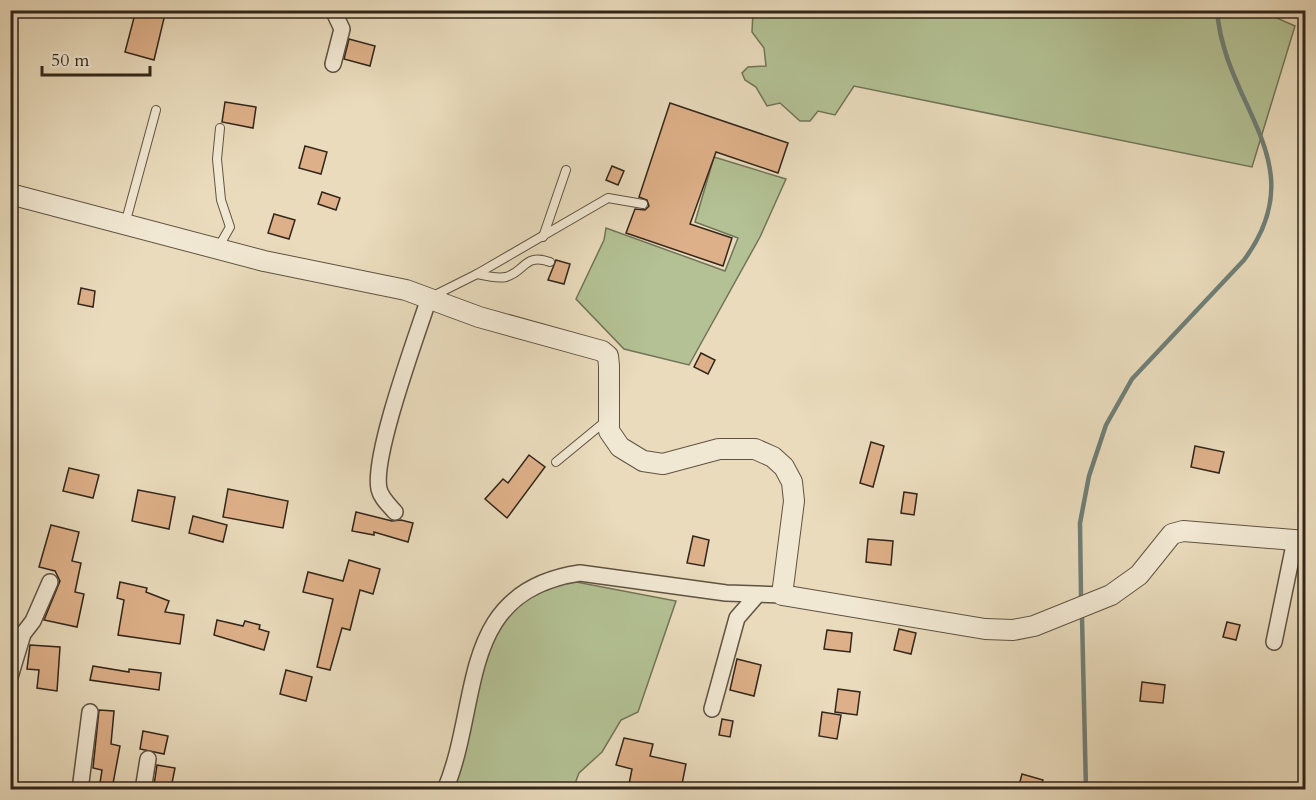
<svg xmlns="http://www.w3.org/2000/svg" width="1316" height="800" viewBox="0 0 1316 800" font-family="Cardo,serif">
	<style>
		.green { fill: #b3c194; stroke: #727458; stroke-width: 1.5 }
		.lines { fill: none; stroke-linecap: round; stroke-linejoin: round }
		.stream { stroke: #6f7f77; stroke-width: 4.5 }
		.building { fill: #deb089; stroke: #32261b; stroke-width: 1.5 }
		.service-casing { stroke: #605343; stroke-width: 10 }
		.minor-casing { stroke: #605343; stroke-width: 18 }
		.tertiary-casing { stroke: #605343; stroke-width: 22 }
		.service { stroke: #f1e8d3; stroke-width: 8 }
		.minor { stroke: #f1e8d3; stroke-width: 15 }
		.tertiary { stroke: #f1e8d3; stroke-width: 20 }
	</style>
	<rect width="100%" height="100%" fill="#e9dbbc"/>
	<filter id="stains"><feTurbulence type="fractalNoise" baseFrequency=".00333" numOctaves="4"/><feColorMatrix values="0 0 0 0 .2 0 0 0 0 .09 0 0 0 0 .02 0 0 0 .5 -.17"/></filter>
	<radialGradient id="worn" r=".72"><stop offset=".6" stop-color="#630" stop-opacity="0"/><stop offset="1" stop-color="#630" stop-opacity=".3"/></radialGradient>
	<g class="green">
		<path d="M 1261,11 L 1295,26 L 1252,167 L 854,86 L 835,115 L 818,111 L 810,121 L 800,121 L 780,103 L 767,106 L 756,87 L 745,80 L 742,73 L 748,67 L 766,66 L 764,48 L 752,32 L 753,11 Z"/>
		<path d="M 714,157 L 786,179 L 760,237 L 689,365 L 624,349 L 576,299 L 604,240 L 606,228 L 725,271 L 738,238 L 695,222 Z"/>
		<path d="M 571,581 L 676,601 L 638,712 L 621,720 L 602,752 L 579,773 L 573,789 L 445,790 L 478,661 L 511,611 L 538,592 Z"/>
	</g>
	<g class="lines">
		<g class="stream">
			<path d="M 1081,596 L 1080,523 L 1089,476 L 1106,425 L 1132,379 L 1244,260 C 1316,163 1224,107 1217,10"/>
			<path d="M 1082,617 L 1086,790"/>
		</g>
	</g>
	<g class="building">
		<path d="M 136,10 L 166,10 L 154,60 L 125,52 Z"/>
		<path d="M 349,39 L 375,46 L 370,66 L 344,59 Z"/>
		<path d="M 225,102 L 256,107 L 253,128 L 222,122 Z"/>
		<path d="M 670,103 L 788,143 L 778,173 L 716,152 L 690,224 L 732,238 L 723,266 L 626,233 L 635,209 L 645,210 L 649,206 L 647,200 L 639,197 Z"/>
		<path d="M 305,146 L 327,152 L 321,174 L 299,168 Z"/>
		<path d="M 612,166 L 624,171 L 618,185 L 606,180 Z"/>
		<path d="M 322,192 L 340,198 L 336,210 L 318,204 Z"/>
		<path d="M 274,214 L 295,220 L 289,239 L 268,233 Z"/>
		<path d="M 556,260 L 570,264 L 564,284 L 548,280 Z"/>
		<path d="M 81,288 L 95,291 L 93,307 L 78,304 Z"/>
		<path d="M 701,353 L 715,360 L 708,374 L 694,367 Z"/>
		<path d="M 871,442 L 884,446 L 873,487 L 860,483 Z"/>
		<path d="M 1195,446 L 1224,452 L 1219,473 L 1191,467 Z"/>
		<path d="M 529,455 L 545,467 L 507,518 L 485,499 L 503,479 L 508,483 Z"/>
		<path d="M 69,468 L 99,475 L 93,498 L 63,491 Z"/>
		<path d="M 228,489 L 288,501 L 283,528 L 223,517 Z"/>
		<path d="M 138,490 L 175,497 L 169,529 L 132,521 Z"/>
		<path d="M 904,492 L 917,494 L 914,515 L 901,513 Z"/>
		<path d="M 356,512 L 392,521 L 401,520 L 413,523 L 408,542 L 374,532 L 374,535 L 352,531 Z"/>
		<path d="M 193,516 L 227,525 L 223,542 L 189,533 Z"/>
		<path d="M 51,525 L 79,532 L 72,561 L 81,563 L 75,592 L 84,594 L 77,627 L 44,620 L 60,581 L 55,571 L 39,567 Z"/>
		<path d="M 693,536 L 709,540 L 704,566 L 687,563 Z"/>
		<path d="M 868,539 L 893,541 L 891,565 L 866,562 Z"/>
		<path d="M 349,560 L 380,569 L 373,594 L 360,590 L 350,630 L 342,628 L 330,670 L 317,667 L 333,599 L 303,592 L 308,572 L 343,581 Z"/>
		<path d="M 120,582 L 147,588 L 146,592 L 169,601 L 165,612 L 184,615 L 180,644 L 118,635 L 124,600 L 117,598 Z"/>
		<path d="M 217,620 L 243,626 L 245,621 L 260,625 L 259,629 L 269,632 L 264,650 L 214,635 Z"/>
		<path d="M 1227,622 L 1240,625 L 1236,640 L 1223,637 Z"/>
		<path d="M 899,629 L 916,633 L 911,654 L 894,650 Z"/>
		<path d="M 827,630 L 852,633 L 850,652 L 824,649 Z"/>
		<path d="M 30,645 L 60,647 L 57,691 L 37,688 L 39,670 L 27,669 Z"/>
		<path d="M 737,659 L 761,665 L 754,696 L 730,690 Z"/>
		<path d="M 93,666 L 129,672 L 129,669 L 161,673 L 159,690 L 90,680 Z"/>
		<path d="M 286,670 L 312,677 L 306,701 L 280,694 Z"/>
		<path d="M 1142,682 L 1165,685 L 1163,703 L 1140,701 Z"/>
		<path d="M 838,689 L 860,692 L 857,715 L 835,712 Z"/>
		<path d="M 99,710 L 114,711 L 111,744 L 120,746 L 112,789 L 99,789 L 102,770 L 93,768 Z"/>
		<path d="M 822,712 L 841,715 L 837,739 L 819,736 Z"/>
		<path d="M 722,719 L 733,721 L 730,737 L 719,735 Z"/>
		<path d="M 143,731 L 168,736 L 164,754 L 140,749 Z"/>
		<path d="M 624,738 L 653,744 L 650,756 L 686,764 L 681,789 L 646,786 L 645,789 L 628,789 L 632,769 L 616,765 Z"/>
		<path d="M 157,765 L 175,768 L 171,788 L 154,785 Z"/>
		<path d="M 1022,774 L 1043,780 L 1040,789 L 1018,789 Z"/>
	</g>
	<g class="lines">
		<g class="service-casing">
			<g id="service">
				<path d="M 125,224 L 156,110"/>
				<path d="M 543,237 L 566,170"/>
				<path d="M 218,248 L 230,227 L 221,200 L 217,159 L 220,128"/>
				<path d="M 477,274 C 486,276 497,279 506,277 C 526,271 524,253 550,262"/>
				<path d="M 431,297 L 477,274 L 608,198 L 643,204"/>
				<path d="M 556,462 L 607,420"/>
			</g>
		</g>
		<g class="minor-casing">
			<g id="minor">
				<path d="M 333,10 L 342,29 L 333,64"/>
				<path d="M 395,512 C 389,505 381,498 379,489 C 372,456 417,335 429,298"/>
				<path d="M 1274,642 L 1295,540"/>
				<path d="M 10,677 L 23,634 L 33,621 L 50,582"/>
				<path d="M 712,709 L 737,618 L 757,595"/>
				<path d="M 80,790 L 90,712"/>
				<path d="M 143,790 L 148,759"/>
				<path d="M 445,790 C 482,702 456,591 580,573 L 726,593 L 782,595"/>
			</g>
		</g>
		<g class="tertiary-casing">
			<path id="tertiary" d="M 10,194 L 264,261 L 406,290 L 479,317 L 602,351 L 608,356 L 609,366 L 609,431 L 620,447 L 643,461 L 663,464 L 719,449 L 755,449 L 773,457 L 784,467 L 792,482 L 794,501 L 782,595 L 985,629 L 1013,630 L 1034,626 L 1111,595 L 1139,575 L 1172,534 L 1183,531 L 1306,541"/>
		</g>
		<use href="#service" class="service"/>
		<use href="#minor" class="minor"/>
		<use href="#tertiary" class="tertiary"/>
	</g>
	<rect width="1316" height="800" fill="none" stroke="#e9dbbc" stroke-width="36"/>
	<rect x="12" y="12" width="1292" height="776" fill="none" stroke="#32261b" stroke-width="3"/>
	<rect x="18" y="18" width="1280" height="764" fill="none" stroke="#32261b" stroke-width="1.5"/>
	<path d="M42 66v9h108v-9" fill="none" stroke="#32261b" stroke-width="3"/>
	<text x="51" y="66" font-size="18" fill="#32261b" stroke="#f1e8d3" stroke-width="4.5" paint-order="stroke">50 m</text>
	<rect width="100%" height="100%" filter="url(#stains)"/>
	<rect width="100%" height="100%" fill="url(#worn)"/>
</svg>
